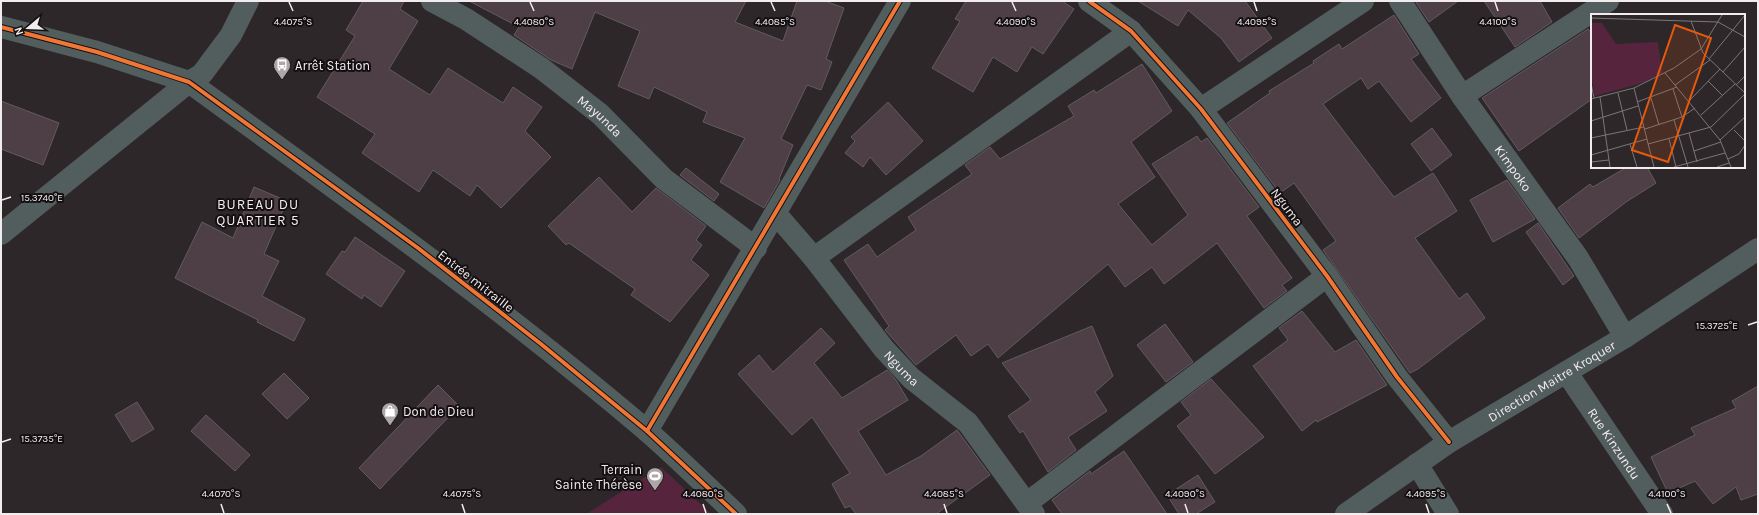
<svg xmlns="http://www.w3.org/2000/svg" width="1759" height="515" viewBox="0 0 1759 515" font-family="Karla,sans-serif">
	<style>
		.green { fill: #57243e }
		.building { fill: #4e3e46; stroke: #615c5e }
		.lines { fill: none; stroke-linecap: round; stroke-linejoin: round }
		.minor { stroke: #525e5d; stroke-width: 22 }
		.tertiary { stroke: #525e5d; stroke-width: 22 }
		.cycleway-casing { stroke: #141012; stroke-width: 6 }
		.cycleway { stroke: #f07635; stroke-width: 4 }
		.ticks { fill: none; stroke: #f3ecee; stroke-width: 1.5 }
		.labels { text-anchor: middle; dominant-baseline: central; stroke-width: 4; stroke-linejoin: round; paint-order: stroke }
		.poi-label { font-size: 13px; fill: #f3ecee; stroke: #141012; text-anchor: start }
		.street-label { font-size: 13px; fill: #f3ecee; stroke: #141012 }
		.neighbourhood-label { font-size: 14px; letter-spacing: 1px; fill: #f3ecee; stroke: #141012 }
		.inset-road { fill: none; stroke: #7c7678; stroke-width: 1 }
		.view { fill: #e8590c; fill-opacity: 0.15; stroke: #e8590c; stroke-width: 2 }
		.inset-edge { fill: none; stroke: #f3ecee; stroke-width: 2 }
		.ticks-label { font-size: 10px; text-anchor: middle; fill: #f3ecee; stroke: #141012; stroke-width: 4; stroke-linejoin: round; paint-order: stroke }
	</style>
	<rect width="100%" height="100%" fill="#2d272a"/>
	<path class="green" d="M 661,467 L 711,514 L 586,514 Z"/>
	<g class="building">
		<path d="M 363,1 L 404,1 L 400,9 L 418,21 L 389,69 L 430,95 L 448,68 L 503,103 L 513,87 L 542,107 L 525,131 L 551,157 L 501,208 L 477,185 L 470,196 L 433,170 L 419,192 L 362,153 L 375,134 L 317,97 L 355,36 L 346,30 Z"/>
		<path d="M 469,1 L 746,1 L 735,22 L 783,41 L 797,1 L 825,1 L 844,8 L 826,59 L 832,62 L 821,90 L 807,85 L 781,139 L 793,145 L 779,179 L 780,180 L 764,208 L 720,182 L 745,138 L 703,122 L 707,112 L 654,87 L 649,99 L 618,86 L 640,31 L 595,12 L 572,69 L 551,60 L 514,35 L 519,27 Z"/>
		<path d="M 966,1 L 1062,1 L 1074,9 L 1043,54 L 1032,47 L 1017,72 L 993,57 L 973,92 L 932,68 L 960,21 L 955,19 Z"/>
		<path d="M 1138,1 L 1245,1 L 1272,38 L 1239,62 L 1221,38 L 1188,10 L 1178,26 Z"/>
		<path d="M 1415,1 L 1458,1 L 1429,22 Z"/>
		<path d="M 1484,1 L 1540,1 L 1552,22 L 1515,47 Z"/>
		<path d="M 1394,15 L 1419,54 L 1411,59 L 1441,98 L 1411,122 L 1379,81 L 1368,89 L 1361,78 L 1323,104 L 1394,197 L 1433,173 L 1457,211 L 1415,238 L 1459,299 L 1467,293 L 1485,318 L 1418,369 L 1410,373 L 1323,250 L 1336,241 L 1294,183 L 1280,193 L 1227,123 L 1270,93 L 1269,91 L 1314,63 L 1313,61 L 1339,44 L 1342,49 Z"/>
		<path d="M 1588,29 L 1592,34 L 1592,99 L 1519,151 L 1482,98 Z"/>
		<path d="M 1142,64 L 1172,111 L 1131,142 L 1155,177 L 1118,204 L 1152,245 L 1188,215 L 1152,164 L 1197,136 L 1201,142 L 1207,138 L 1259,207 L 1247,216 L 1292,278 L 1282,285 L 1287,291 L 1264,308 L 1217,243 L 1164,284 L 1152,267 L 1125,287 L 1108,264 L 998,358 L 988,344 L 971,356 L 956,335 L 916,365 L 885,330 L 889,326 L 844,260 L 868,244 L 877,257 L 916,230 L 908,217 L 972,174 L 965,165 L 990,147 L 1000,159 L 1074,116 L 1068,106 L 1094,90 L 1096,93 Z"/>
		<path d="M 1,101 L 59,123 L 43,165 L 1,149 Z"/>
		<path d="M 888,102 L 923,141 L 886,175 L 870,157 L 863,167 L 845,153 L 855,141 L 851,137 Z"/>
		<path d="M 1432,128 L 1452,155 L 1431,171 L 1411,144 Z"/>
		<path d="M 1627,167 L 1647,167 L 1656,183 L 1626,202 L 1579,238 L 1558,208 L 1590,184 L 1593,187 Z"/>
		<path d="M 686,168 L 719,194 L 714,201 L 680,175 Z"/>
		<path d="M 599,177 L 632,212 L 656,188 L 706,226 L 696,240 L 702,245 L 691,260 L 709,275 L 670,322 L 631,295 L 635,289 L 569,243 L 566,245 L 548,226 Z"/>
		<path d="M 1507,180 L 1535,219 L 1493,242 L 1470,200 Z"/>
		<path d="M 254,187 L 287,201 L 264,254 L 279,261 L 262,296 L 305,319 L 294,341 L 257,322 L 258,320 L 175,278 L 202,222 L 233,238 Z"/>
		<path d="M 1538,223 L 1574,276 L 1563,285 L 1526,232 Z"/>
		<path d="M 355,237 L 405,271 L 381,307 L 364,295 L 362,299 L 326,274 L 342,251 L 345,252 Z"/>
		<path d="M 1302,311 L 1335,352 L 1356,340 L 1387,385 L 1317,422 L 1316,420 L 1302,431 L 1253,366 L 1288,340 L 1279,328 Z"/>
		<path d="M 1165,324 L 1193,362 L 1166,382 L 1137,345 Z"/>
		<path d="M 1092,326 L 1113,376 L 1095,392 L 1107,411 L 1068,437 L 1076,450 L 1048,472 L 1023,431 L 1020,433 L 1008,416 L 1031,400 L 1002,363 Z"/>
		<path d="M 821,328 L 835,343 L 814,363 L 842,398 L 887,370 L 896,380 L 908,400 L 858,431 L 886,475 L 921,456 L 957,430 L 990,475 L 936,514 L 856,514 L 850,506 L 845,508 L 832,484 L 850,473 L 812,417 L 792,435 L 738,374 L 759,355 L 773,372 Z"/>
		<path d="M 284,373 L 309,398 L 287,419 L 262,394 Z"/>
		<path d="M 1211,379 L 1264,437 L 1215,474 L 1177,426 L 1191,415 L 1181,402 Z"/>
		<path d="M 438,385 L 459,406 L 380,489 L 359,468 Z"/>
		<path d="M 1758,386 L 1758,494 L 1741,500 L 1736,487 L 1713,504 L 1695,481 L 1668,493 L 1651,457 L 1695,435 L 1691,428 L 1736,408 L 1732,401 Z"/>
		<path d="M 137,402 L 154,429 L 132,442 L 115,415 Z"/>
		<path d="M 206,415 L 250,455 L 235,471 L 191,431 Z"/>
		<path d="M 1124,451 L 1167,514 L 1062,514 L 1052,500 L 1090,471 L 1091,474 Z"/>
		<path d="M 1198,475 L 1215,502 L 1196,514 L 1179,514 L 1167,495 Z"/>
	</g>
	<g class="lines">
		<g class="minor">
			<path id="s1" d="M 432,1 L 466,19 L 541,68 L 600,114 L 664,179 L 756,248"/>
			<path d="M 1089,1 L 1131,31 L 1201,109 L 1327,276 L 1397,377 L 1449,442"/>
			<path id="s2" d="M 1400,1 L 1462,96 L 1578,258 L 1625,337"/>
			<path d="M 1462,96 L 1608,1"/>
			<path d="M 1201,109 L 1363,1"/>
			<path id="s3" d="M 776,214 L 814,258 L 884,349 L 911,378 L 968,423 L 1034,514"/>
			<path d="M 1,234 L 189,82 C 344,195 500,306 646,430 C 677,457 706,486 736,514"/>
			<path d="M 814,258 L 1131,31"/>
			<path id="s4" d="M 1567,373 L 1662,514"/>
			<path d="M 647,431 L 900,1"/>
			<path d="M 1417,464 L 1448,514"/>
			<path d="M 1027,503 L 1327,276"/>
			<path id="s5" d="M 1346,514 L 1449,442 L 1625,337 L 1758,249"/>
		</g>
		<path class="tertiary" d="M 1,27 L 97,52 L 189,82 L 202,74 L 231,35 L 248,1"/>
		<g class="cycleway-casing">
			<g id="cycleway">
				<path d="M 1089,1 L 1131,31 L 1201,109 L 1327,276 L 1397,377 L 1449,442"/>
				<path d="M 1,27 L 97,52 L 189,82 L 418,248 L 541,344 L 647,431 L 736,514"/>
				<path d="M 647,431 L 900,1"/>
			</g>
		</g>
		<use href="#cycleway" class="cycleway"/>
	</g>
	<path class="ticks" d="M 289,2 L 293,11M 530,2 L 534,11M 771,2 L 775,11M 1012,2 L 1016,11M 1254,2 L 1257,11M 1495,2 L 1498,11M 2,200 L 11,197M 1748,325 L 1757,322M 2,442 L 11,439M 221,504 L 224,513M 462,504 L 465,513M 703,504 L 706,513M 944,504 L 947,513M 1185,504 L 1188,513M 1426,504 L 1429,513M 1667,504 L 1671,513"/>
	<defs>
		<g id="bus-pin" transform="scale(0.9)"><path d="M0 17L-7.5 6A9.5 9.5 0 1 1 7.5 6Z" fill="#aea7a9" stroke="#141012"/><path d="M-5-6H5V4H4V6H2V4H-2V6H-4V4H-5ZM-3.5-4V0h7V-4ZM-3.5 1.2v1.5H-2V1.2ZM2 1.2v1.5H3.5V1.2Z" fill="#fff"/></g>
		<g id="shop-pin" transform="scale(0.9)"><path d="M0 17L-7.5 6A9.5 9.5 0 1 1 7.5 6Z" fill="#aea7a9" stroke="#141012"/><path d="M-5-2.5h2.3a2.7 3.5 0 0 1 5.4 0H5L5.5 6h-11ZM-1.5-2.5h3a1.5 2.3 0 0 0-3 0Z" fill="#fff"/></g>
		<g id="stadium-pin" transform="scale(0.9)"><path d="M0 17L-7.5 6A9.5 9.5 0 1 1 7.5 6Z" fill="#aea7a9" stroke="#141012"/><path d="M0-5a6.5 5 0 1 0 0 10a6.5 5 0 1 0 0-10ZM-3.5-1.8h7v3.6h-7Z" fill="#fff"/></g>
	</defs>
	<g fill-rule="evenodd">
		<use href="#bus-pin" x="282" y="65"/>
		<use href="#shop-pin" x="390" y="411"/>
		<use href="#stadium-pin" x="655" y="476"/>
	</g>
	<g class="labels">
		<g class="poi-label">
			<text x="295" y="65">Arrêt Station</text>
			<text x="403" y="411">Don de Dieu</text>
			<text x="642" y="469" text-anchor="end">Terrain<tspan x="642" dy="15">Sainte Thérèse</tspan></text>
		</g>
		<g class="street-label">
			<text stroke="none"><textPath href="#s1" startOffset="204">Mayunda</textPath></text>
			<text stroke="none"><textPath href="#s2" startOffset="202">Kimpoko</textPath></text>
			<text transform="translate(1287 207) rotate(53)">Nguma</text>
			<text transform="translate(476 281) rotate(38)">Entrée mitraille</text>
			<text stroke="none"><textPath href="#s3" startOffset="199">Nguma</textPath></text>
			<text stroke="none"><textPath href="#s5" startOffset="245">Direction Maitre Kroquer</textPath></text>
			<text stroke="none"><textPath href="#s4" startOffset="85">Rue Kinzundu</textPath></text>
		</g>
		<g class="neighbourhood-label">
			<text x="258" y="204">BUREAU DU<tspan x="258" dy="16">QUARTIER 5</tspan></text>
		</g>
	</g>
	<g transform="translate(1591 14)">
		<rect width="154" height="154" fill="#2d272a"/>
		<path d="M 0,9 L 11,9 L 25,30 L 67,28 L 71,59 L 54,68 L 4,82 L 0,61 Z" fill="#57243e"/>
		<path class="inset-road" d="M 0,4 L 127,8 L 154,23M 100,7 L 112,39 L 154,79M 118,45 L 154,1M 132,58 L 154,33M 74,59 L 129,126 L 140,153M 117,67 L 132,82M 0,69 L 3,84M 84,71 L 119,46M 145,71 L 154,62M 43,74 L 63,153M 82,75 L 91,103M 27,79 L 36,116M 9,83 L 19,153M 60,84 L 68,111M 0,85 L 43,74 L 83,54 L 110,35 L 131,1M 98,87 L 129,55M 46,88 L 86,73M 110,101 L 144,70M 83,106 L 97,153M 0,107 L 47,92M 54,115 L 91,103 L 104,94M 143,116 L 154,127M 98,119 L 106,148M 0,124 L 53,113M 78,125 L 85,153M 129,126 L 154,103M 39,130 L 46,153M 57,130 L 120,113 L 154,80M 103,137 L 130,128M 0,141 L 56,125M 137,145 L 148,140 L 154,131M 0,148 L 18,146M 83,153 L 134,139M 126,153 L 138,149"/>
		<path class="view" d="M 84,11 L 120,24 L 77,148 L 41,136 Z"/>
		<rect width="154" height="154" class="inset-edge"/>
	</g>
	<g class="ticks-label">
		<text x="293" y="25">4.4075°S</text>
		<text x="534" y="25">4.4080°S</text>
		<text x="775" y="25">4.4085°S</text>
		<text x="1016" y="25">4.4090°S</text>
		<text x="1257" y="25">4.4095°S</text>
		<text x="1498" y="25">4.4100°S</text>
		<text x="42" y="201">15.3740°E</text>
		<text x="1717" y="329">15.3725°E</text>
		<text x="42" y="442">15.3735°E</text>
		<text x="221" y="497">4.4070°S</text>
		<text x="462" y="497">4.4075°S</text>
		<text x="703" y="497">4.4080°S</text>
		<text x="944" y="497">4.4085°S</text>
		<text x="1185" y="497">4.4090°S</text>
		<text x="1426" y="497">4.4095°S</text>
		<text x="1667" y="497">4.4100°S</text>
	</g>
	<rect width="1759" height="515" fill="none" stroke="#f3ecee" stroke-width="4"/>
	<g transform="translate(28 28) rotate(251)" stroke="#141012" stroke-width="3" paint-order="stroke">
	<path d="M0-3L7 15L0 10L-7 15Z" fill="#f3ecee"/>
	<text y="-6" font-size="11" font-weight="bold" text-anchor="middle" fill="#f3ecee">N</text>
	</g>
</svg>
